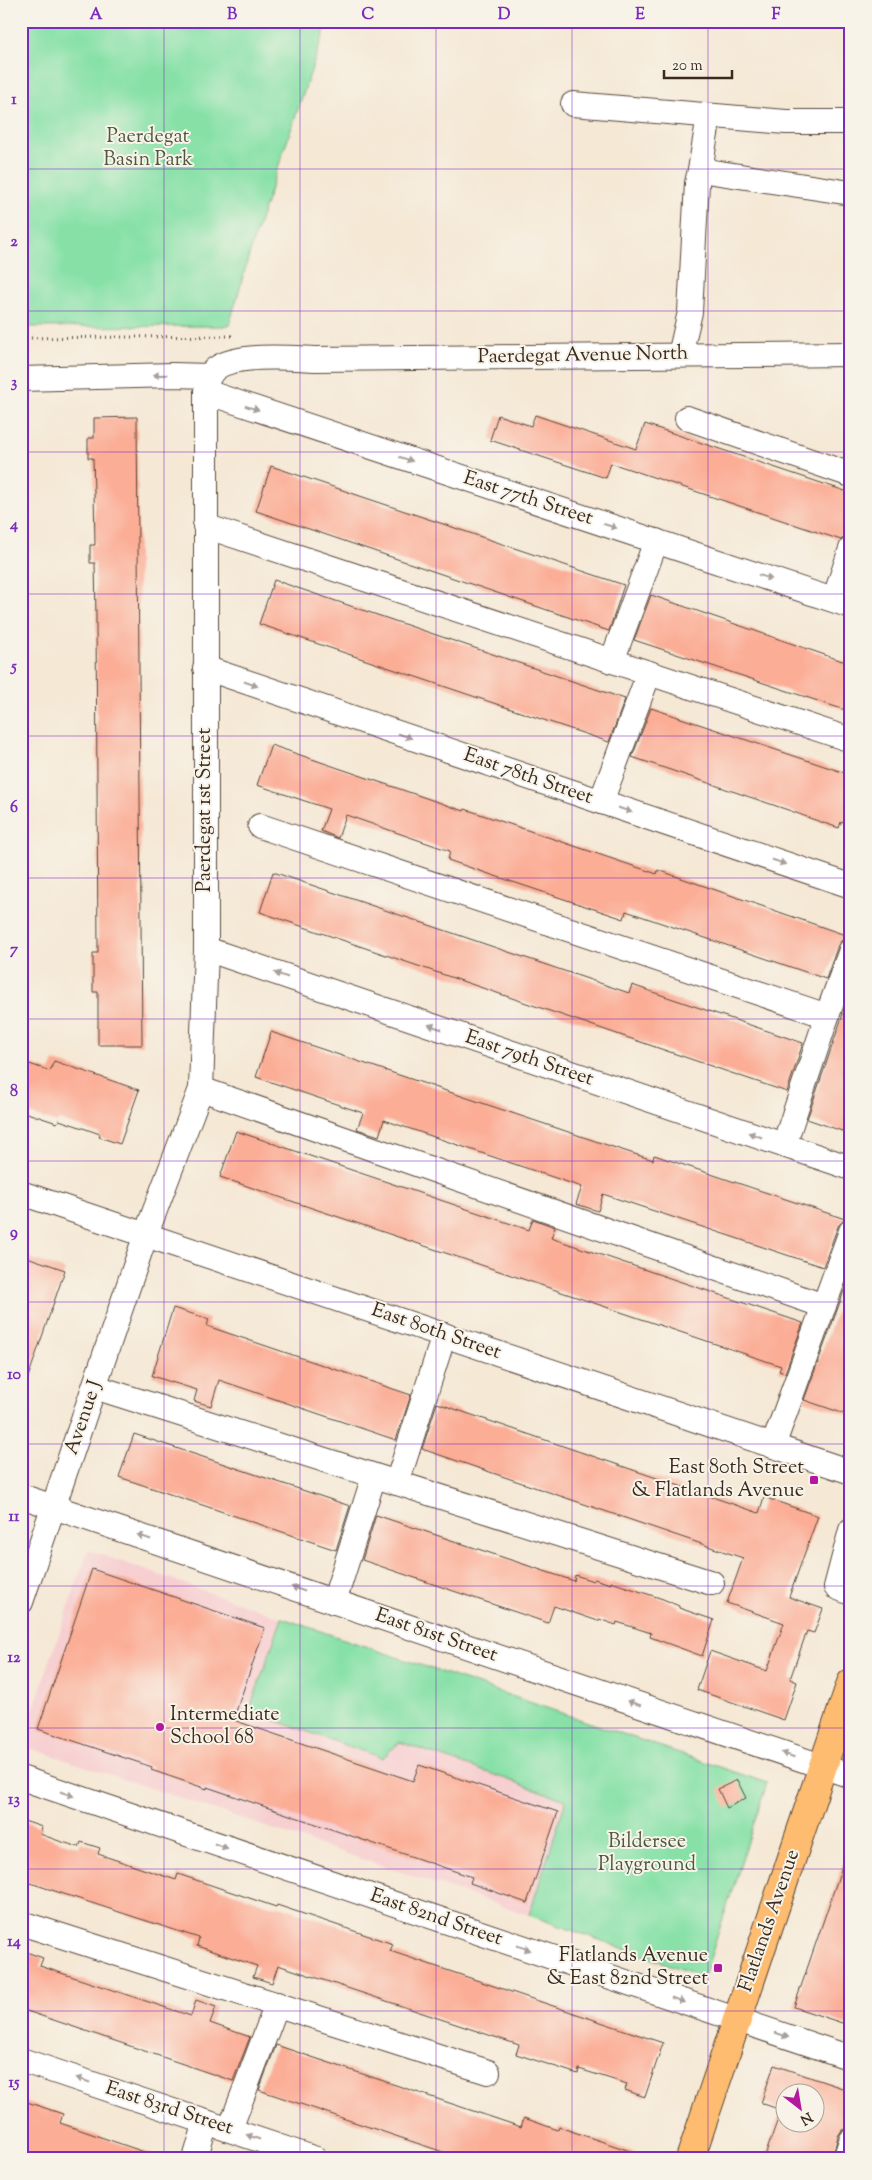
<svg xmlns="http://www.w3.org/2000/svg" width="872" height="2180" viewBox="0 0 872 2180" font-family="'Sorts Mill Goudy',serif">
	<style>
		.built { fill: #f7cfd1 }
		.green { fill: #87e1a7; stroke: #618662 }
		.building { fill: #fbad96; fill-rule: evenodd }
		.lines { fill: none; stroke-linecap: round; stroke-linejoin: round }
		.minor-casing { stroke: #574639; stroke-width: 26 }
		.major-casing { stroke: #574639; stroke-width: 30 }
		.path { stroke: #574639; stroke-width: 3; stroke-dasharray: 1 4; stroke-linecap: butt }
		.minor { stroke: #fff; stroke-width: 24 }
		.major { stroke: #fdbc70; stroke-width: 28 }
		.oneway { fill: #a79f9a }
		.grid { fill: none; stroke: #7b2cbf; stroke-width: 1; stroke-opacity: 0.55 }
		.poi-dot { fill: #b5179e; stroke: #f7f3e8; stroke-width: 2 }
		.labels { text-anchor: middle; dominant-baseline: central; stroke-width: 4; stroke-linejoin: round; paint-order: stroke }
		.park-label { font-size: 20px; fill: #4e5840; stroke: #f7f3e8 }
		.street-label { font-size: 20px; fill: #3b2a1e; stroke: #f7f3e8 }
		.poi-label { font-size: 20px; fill: #3b2a1e; stroke: #f7f3e8; text-anchor: end }
		.neatline { fill: none; stroke: #7b2cbf; stroke-width: 2 }
		.grid-label { font-size: 16px; text-anchor: middle; font-weight: bold; fill: #7b2cbf }
	</style>
	<rect width="100%" height="100%" fill="#f7f3e8"/>
	<filter id="ink" filterUnits="userSpaceOnUse"><feTurbulence type="fractalNoise" baseFrequency=".02" numOctaves="2"/><feDisplacementMap in="SourceGraphic" scale="10" xChannelSelector="R" yChannelSelector="G"/><feConvolveMatrix kernelMatrix="1 2 1 2 8 2 1 2 1" color-interpolation-filters="sRGB"/></filter>
	<filter id="wash" filterUnits="userSpaceOnUse"><feTurbulence type="fractalNoise" baseFrequency=".0096" numOctaves="4" result="noise"/><feDisplacementMap in="SourceGraphic" scale="20" xChannelSelector="R" yChannelSelector="G"/><feGaussianBlur stdDeviation="1.12" result="paint"/><feColorMatrix in="noise" values="0 0 0 0 0 0 0 0 0 0 0 0 0 0 0 0 0 1.4 0 .05"/><feComposite in="paint" operator="in"/></filter>
	<g filter="url(#wash)">
		<rect width="100%" height="100%" fill="#f5e8d5"/>
		<path class="built" d="M 88,1550 L 282,1618 L 249,1711 L 400,1742 L 566,1800 L 529,1915 L 21,1745 Z"/>
		<g class="green">
			<path d="M 21,21 L 328,21 L 254,238 L 229,326 L 21,327 Z"/>
			<path d="M 282,1618 L 767,1783 L 704,1977 L 529,1915 L 566,1800 L 400,1742 L 382,1758 L 249,1711 Z"/>
		</g>
		<g id="blocks">
			<g class="building">
				<path d="M 498,415 L 531,426 L 535,415 L 636,449 L 645,424 L 851,493 L 851,522 L 846,537 L 841,540 L 611,463 L 606,478 L 490,440 Z"/>
				<path d="M 137,417 L 142,1045 L 98,1045 L 98,992 L 93,992 L 93,953 L 98,953 L 96,617 L 95,563 L 90,563 L 90,545 L 95,545 L 94,491 L 93,458 L 88,458 L 88,438 L 94,438 L 94,418 Z"/>
				<path d="M 271,466 L 624,585 L 609,631 L 256,511 Z"/>
				<path d="M 274,580 L 625,699 L 609,742 L 259,624 Z"/>
				<path d="M 651,595 L 851,664 L 851,712 L 634,640 Z"/>
				<path d="M 651,708 L 851,775 L 851,826 L 841,822 L 839,828 L 812,819 L 791,811 L 632,757 Z"/>
				<path d="M 271,745 L 464,811 L 465,809 L 657,874 L 658,870 L 851,937 L 843,939 L 838,945 L 826,979 L 626,911 L 624,919 L 489,874 L 448,860 L 450,851 L 346,815 L 338,838 L 321,831 L 329,809 L 257,785 Z"/>
				<path d="M 273,872 L 629,993 L 632,985 L 803,1043 L 787,1092 L 260,912 Z"/>
				<path d="M 851,991 L 851,1134 L 807,1119 Z"/>
				<path d="M 271,1032 L 619,1149 L 653,1160 L 654,1155 L 845,1219 L 838,1226 L 823,1267 L 603,1194 L 598,1211 L 576,1204 L 582,1187 L 384,1120 L 379,1136 L 357,1129 L 363,1113 L 256,1077 Z"/>
				<path d="M 21,1061 L 50,1071 L 54,1061 L 139,1090 L 120,1144 L 99,1137 L 100,1134 L 80,1127 L 59,1120 L 57,1123 L 21,1111 Z"/>
				<path d="M 236,1131 L 529,1230 L 533,1219 L 555,1227 L 551,1238 L 803,1323 L 785,1373 L 779,1371 L 781,1366 L 220,1177 Z"/>
				<path d="M 21,1255 L 65,1270 L 24,1389 L 21,1388 Z"/>
				<path d="M 851,1272 L 851,1416 L 804,1400 Z"/>
				<path d="M 173,1308 L 209,1319 L 207,1326 L 411,1395 L 396,1440 L 219,1380 L 211,1406 L 194,1401 L 197,1390 L 152,1376 Z"/>
				<path d="M 437,1403 L 759,1513 L 764,1497 L 818,1516 L 789,1597 L 823,1609 L 814,1633 L 807,1631 L 790,1679 L 797,1682 L 784,1720 L 697,1690 L 710,1651 L 767,1671 L 784,1623 L 727,1603 L 743,1558 L 422,1449 Z"/>
				<path d="M 134,1434 L 350,1506 L 336,1550 L 119,1477 Z"/>
				<path d="M 376,1515 L 574,1581 L 575,1575 L 593,1581 L 594,1579 L 611,1584 L 611,1582 L 663,1599 L 679,1606 L 679,1608 L 714,1620 L 702,1656 L 650,1637 L 651,1633 L 617,1622 L 616,1625 L 599,1619 L 598,1621 L 554,1606 L 548,1623 L 362,1560 Z"/>
				<path d="M 92,1569 L 265,1628 L 233,1720 L 413,1781 L 419,1765 L 558,1812 L 527,1903 L 470,1883 L 472,1877 L 207,1787 L 207,1789 L 151,1770 L 152,1767 L 38,1729 Z"/>
				<path d="M 737,1780 L 746,1798 L 727,1808 L 718,1789 Z"/>
				<path d="M 21,1820 L 42,1827 L 40,1834 L 59,1841 L 79,1847 L 81,1842 L 100,1848 L 98,1854 L 176,1880 L 178,1874 L 276,1907 L 277,1905 L 393,1944 L 390,1951 L 663,2043 L 645,2097 L 625,2090 L 627,2084 L 579,2069 L 578,2074 L 516,2054 L 519,2045 L 278,1965 L 272,1983 L 253,1977 L 257,1966 L 197,1946 L 199,1938 L 21,1880 Z"/>
				<path d="M 848,1849 L 851,1850 L 851,2026 L 794,2007 Z"/>
				<path d="M 21,1950 L 43,1958 L 40,1966 L 191,2016 L 196,2000 L 216,2007 L 210,2023 L 250,2037 L 233,2081 L 21,2009 Z"/>
				<path d="M 276,2045 L 521,2127 L 524,2118 L 558,2130 L 559,2127 L 642,2155 L 641,2159 L 464,2159 L 259,2090 Z"/>
				<path d="M 774,2065 L 851,2091 L 851,2128 L 842,2130 L 838,2136 L 832,2159 L 764,2159 L 781,2110 L 761,2103 ZM 784,2092 L 814,2092 L 814,2122 L 784,2122 Z"/>
				<path d="M 21,2100 L 63,2114 L 60,2123 L 156,2156 L 156,2159 L 21,2159 Z"/>
			</g>
		</g>
	</g>
	<g filter="url(#ink)">
		<use href="#blocks" fill-opacity="0" stroke="#574639" stroke-width="1"/>
		<g class="lines">
			<g class="minor-casing">
				<g id="minor">
					<path d="M 573,104 L 786,122 L 851,122"/>
					<path d="M 700,170 L 709,116"/>
					<path d="M 680,355 L 690,312 L 697,183 L 700,170 L 851,193"/>
					<path d="M 21,379 L 173,375 L 209,376"/>
					<path d="M 206,392 L 851,606"/>
					<path d="M 687,418 L 851,475"/>
					<path d="M 205,526 L 851,740"/>
					<path d="M 834,600 L 851,549"/>
					<path d="M 612,661 L 656,541"/>
					<path d="M 205,668 L 851,886"/>
					<path d="M 601,802 L 649,673"/>
					<path d="M 260,826 L 827,1016 L 784,1145"/>
					<path d="M 206,949 L 851,1168"/>
					<path d="M 827,1016 L 851,950"/>
					<path d="M 201,1089 L 824,1306"/>
					<path d="M 21,1193 L 851,1472"/>
					<path d="M 95,1387 L 712,1583"/>
					<path d="M 773,1446 L 851,1231"/>
					<path d="M 397,1483 L 444,1335"/>
					<path d="M 21,1496 L 851,1776"/>
					<path d="M 851,1530 L 836,1587 L 851,1593"/>
					<path d="M 21,1602 L 146,1234 L 201,1089 L 206,949 L 206,392 C 207,388 207,381 209,377 C 220,351 291,358 314,359 L 851,354"/>
					<path d="M 334,1602 L 374,1476"/>
					<path d="M 21,1778 L 851,2058"/>
					<path d="M 21,1923 L 488,2072"/>
					<path d="M 21,2060 L 316,2159"/>
					<path d="M 230,2129 L 277,2004"/>
					<path d="M 195,2159 L 206,2122"/>
					<path d="M 845,2159 L 851,2141"/>
				</g>
			</g>
			<g class="major-casing">
				<path id="major" d="M 690,2159 L 851,1683"/>
			</g>
			<path class="path" d="M 21,338 L 232,336"/>
			<use href="#minor" class="minor"/>
			<use href="#major" class="major"/>
		</g>
		<defs><path id="oneway-solid" d="M-6-.8H1V-3.2L6.5 0L1 3.2V.8H-6Z" transform="scale(1.25)"/></defs>
		<g class="oneway">
			<use href="#oneway-solid" transform="translate(160 375) rotate(178)"/>
			<use href="#oneway-solid" transform="translate(252 408) rotate(18)"/>
			<use href="#oneway-solid" transform="translate(406 459) rotate(18)"/>
			<use href="#oneway-solid" transform="translate(610 526) rotate(18)"/>
			<use href="#oneway-solid" transform="translate(765 577) rotate(18)"/>
			<use href="#oneway-solid" transform="translate(251 684) rotate(19)"/>
			<use href="#oneway-solid" transform="translate(405 736) rotate(19)"/>
			<use href="#oneway-solid" transform="translate(625 810) rotate(19)"/>
			<use href="#oneway-solid" transform="translate(779 862) rotate(19)"/>
			<use href="#oneway-solid" transform="translate(281 975) rotate(-161)"/>
			<use href="#oneway-solid" transform="translate(435 1027) rotate(-161)"/>
			<use href="#oneway-solid" transform="translate(755 1135) rotate(-161)"/>
			<use href="#oneway-solid" transform="translate(144 1537) rotate(-161)"/>
			<use href="#oneway-solid" transform="translate(298 1589) rotate(-161)"/>
			<use href="#oneway-solid" transform="translate(634 1703) rotate(-161)"/>
			<use href="#oneway-solid" transform="translate(788 1755) rotate(-161)"/>
			<use href="#oneway-solid" transform="translate(67 1794) rotate(19)"/>
			<use href="#oneway-solid" transform="translate(221 1846) rotate(19)"/>
			<use href="#oneway-solid" transform="translate(524 1948) rotate(19)"/>
			<use href="#oneway-solid" transform="translate(678 2000) rotate(19)"/>
			<use href="#oneway-solid" transform="translate(782 2035) rotate(19)"/>
			<use href="#oneway-solid" transform="translate(83 2080) rotate(-161)"/>
			<use href="#oneway-solid" transform="translate(253 2137) rotate(-161)"/>
		</g>
	</g>
	<path class="grid" d="M 164,21 L 164,2159M 300,21 L 300,2159M 436,21 L 436,2159M 572,21 L 572,2159M 708,21 L 708,2159M 21,169 L 851,169M 21,311 L 851,311M 21,452 L 851,452M 21,594 L 851,594M 21,736 L 851,736M 21,878 L 851,878M 21,1019 L 851,1019M 21,1161 L 851,1161M 21,1302 L 851,1302M 21,1444 L 851,1444M 21,1586 L 851,1586M 21,1728 L 851,1728M 21,1869 L 851,1869M 21,2011 L 851,2011"/>
	<g class="poi-dot">
		<rect x="809" y="1475" width="10" height="10" rx="2.5"/>
		<circle cx="160" cy="1727" r="5"/>
		<rect x="713" y="1963" width="10" height="10" rx="2.5"/>
	</g>
	<g class="labels">
		<g class="park-label">
			<text x="148" y="137">Paerdegat<tspan x="148" dy="23">Basin Park</tspan></text>
			<text x="647" y="1842">Bildersee<tspan x="647" dy="23">Playground</tspan></text>
		</g>
		<g class="street-label">
			<text transform="translate(583 356) rotate(-1)">Paerdegat Avenue North</text>
			<text transform="translate(528 499) rotate(18)">East 77th Street</text>
			<text transform="translate(528 777) rotate(19)">East 78th Street</text>
			<text transform="translate(205 810) rotate(-90)">Paerdegat 1st Street</text>
			<text transform="translate(529 1059) rotate(19)">East 79th Street</text>
			<text transform="translate(436 1332) rotate(19)">East 80th Street</text>
			<text transform="translate(84 1418) rotate(-71)">Avenue J</text>
			<text transform="translate(436 1636) rotate(19)">East 81st Street</text>
			<text transform="translate(436 1918) rotate(19)">East 82nd Street</text>
			<text transform="translate(770 1921) rotate(-71)">Flatlands Avenue</text>
			<text transform="translate(169 2109) rotate(18)">East 83rd Street</text>
		</g>
		<g class="poi-label">
			<text x="804" y="1468">East 80th Street<tspan x="804" dy="23">&amp; Flatlands Avenue</tspan></text>
			<text x="170" y="1715" text-anchor="start">Intermediate<tspan x="170" dy="23">School 68</tspan></text>
			<text x="708" y="1956">Flatlands Avenue<tspan x="708" dy="23">&amp; East 82nd Street</tspan></text>
		</g>
	</g>
	<rect width="872" height="2180" fill="none" stroke="#f7f3e8" stroke-width="55"/>
	<g transform="translate(800 2108) rotate(149)"><circle r="24" fill="#f7f3e8" stroke="#aca397"/>
	<path d="M0-4L9 19L0 12L-9 19Z" fill="#b5179e"/>
	<text y="-8" font-size="14" font-weight="bold" text-anchor="middle" fill="#3b2a1e">N</text>
	</g>
	<path d="M664 70v8h68v-8" fill="none" stroke="#3b2a1e" stroke-width="2.5"/>
	<text x="672" y="70" font-size="15" fill="#3b2a1e" stroke="#f7f3e8" stroke-width="4" paint-order="stroke">20 m</text>
	<rect x="28" y="28" width="816" height="2124" class="neatline"/>
	<g class="grid-label">
		<text x="96" y="19">A</text>
		<text x="232" y="19">B</text>
		<text x="368" y="19">C</text>
		<text x="504" y="19">D</text>
		<text x="640" y="19">E</text>
		<text x="776" y="19">F</text>
		<text x="14" y="104">1</text>
		<text x="14" y="246">2</text>
		<text x="14" y="387">3</text>
		<text x="14" y="529">4</text>
		<text x="14" y="671">5</text>
		<text x="14" y="812">6</text>
		<text x="14" y="954">7</text>
		<text x="14" y="1096">8</text>
		<text x="14" y="1237">9</text>
		<text x="14" y="1379">10</text>
		<text x="14" y="1521">11</text>
		<text x="14" y="1662">12</text>
		<text x="14" y="1804">13</text>
		<text x="14" y="1946">14</text>
		<text x="14" y="2087">15</text>
	</g>
</svg>
